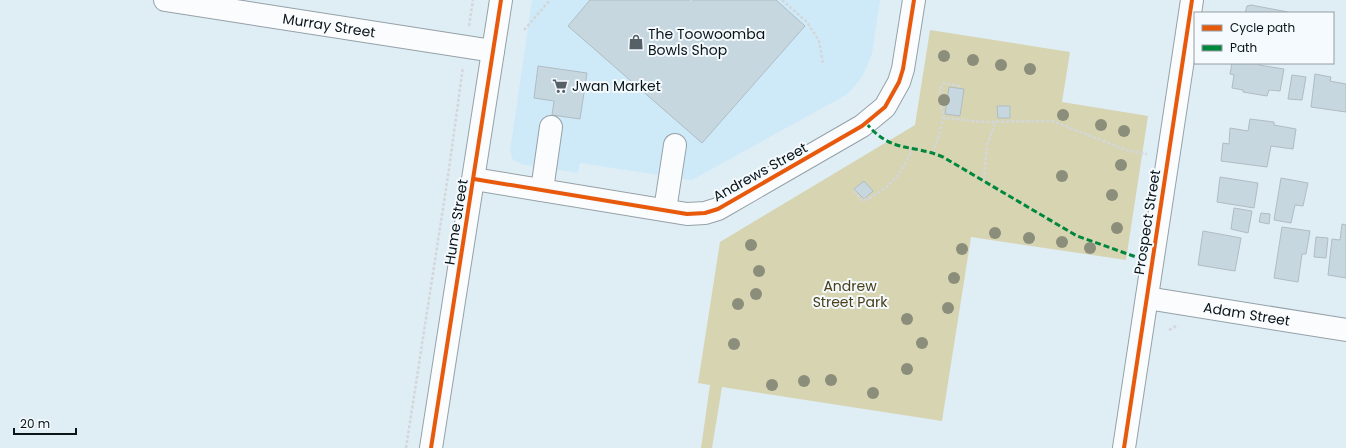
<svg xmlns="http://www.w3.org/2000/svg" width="1346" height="448" viewBox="0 0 1346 448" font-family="Poppins,sans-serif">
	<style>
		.built { fill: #ceeaf9 }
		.green { fill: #d7d4b1 }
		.building { fill: #c6d7e0; stroke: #b0bcc2 }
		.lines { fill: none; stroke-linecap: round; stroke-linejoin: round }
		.minor-casing { stroke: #95a1a7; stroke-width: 24 }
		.path { stroke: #d3d7d9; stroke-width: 2.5; stroke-dasharray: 3 2; stroke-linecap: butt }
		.minor { stroke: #fafcfe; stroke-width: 22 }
		.quiet { stroke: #00873e; stroke-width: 3; stroke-dasharray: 6 3; stroke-linecap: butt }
		.cycleway-casing { stroke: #f4fafd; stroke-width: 6 }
		.cycleway { stroke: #e8590c; stroke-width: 4 }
		.tree { fill: #8c8e7c }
		.labels { text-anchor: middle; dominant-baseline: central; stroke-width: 4; stroke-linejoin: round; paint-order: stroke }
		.street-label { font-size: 14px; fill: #0a151a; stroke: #f4fafd }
		.poi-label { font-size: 14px; fill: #0a151a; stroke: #f4fafd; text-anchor: start }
		.park-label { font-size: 14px; fill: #494019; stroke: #f4fafd }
	</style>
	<rect width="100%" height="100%" fill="#dfedf5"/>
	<path class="built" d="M 532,0 L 880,0 L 872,54 L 863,75 L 855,86 L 846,95 L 692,180 L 580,163 L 578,173 L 521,164 L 513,160 L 510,151 Z"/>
	<path class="green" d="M 930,30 L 1070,52 L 1062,102 L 1148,116 L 1126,260 L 971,237 L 942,421 L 722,387 L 712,448 L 701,448 L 710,385 L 698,383 L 720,242 L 915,125 Z"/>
	<g class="building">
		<path d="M 590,0 L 776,0 L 805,26 L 702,143 L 568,26 Z"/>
		<path d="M 1251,5 L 1288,12 L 1288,13 L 1245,13 L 1247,6 Z"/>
		<path d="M 1232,63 L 1260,63 L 1259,65 L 1284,69 L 1280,91 L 1269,90 L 1267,96 L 1243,92 L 1243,90 L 1232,88 L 1234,75 L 1230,74 Z"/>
		<path d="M 538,66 L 587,73 L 580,119 L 552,115 L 554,101 L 534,98 Z"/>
		<path d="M 1315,74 L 1331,77 L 1330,81 L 1346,84 L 1346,112 L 1311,107 Z"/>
		<path d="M 1292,75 L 1306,77 L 1302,100 L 1288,99 Z"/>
		<path d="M 949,87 L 964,89 L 960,116 L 945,114 Z"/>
		<path d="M 997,106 L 1010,106 L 1010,118 L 998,118 Z"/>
		<path d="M 1250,119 L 1274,122 L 1274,125 L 1296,129 L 1293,149 L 1271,146 L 1267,167 L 1221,161 L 1223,143 L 1229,144 L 1230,128 L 1248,131 Z"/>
		<path d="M 1220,177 L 1258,183 L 1254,208 L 1217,202 Z"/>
		<path d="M 1281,178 L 1308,183 L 1303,206 L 1295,205 L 1291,223 L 1274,220 Z"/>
		<path d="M 864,181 L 873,191 L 864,199 L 854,189 Z"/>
		<path d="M 1234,208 L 1252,211 L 1248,233 L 1231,229 Z"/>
		<path d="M 1261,213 L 1270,214 L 1269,224 L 1259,222 Z"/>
		<path d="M 1342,224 L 1346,225 L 1346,278 L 1328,275 L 1332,239 L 1340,240 Z"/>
		<path d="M 1282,227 L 1310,231 L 1306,254 L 1302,254 L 1298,282 L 1274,278 Z"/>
		<path d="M 1203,231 L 1241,238 L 1235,271 L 1198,265 Z"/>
		<path d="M 1316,237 L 1328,238 L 1326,258 L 1314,257 Z"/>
	</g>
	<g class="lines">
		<g class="minor-casing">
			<g id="minor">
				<path id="s1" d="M 165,0 L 493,51"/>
				<path d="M 474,179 L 687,214 L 705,213 L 718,209 L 862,126 L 885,107 L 899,82 L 903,69 L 914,0"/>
				<path d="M 542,190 L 551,127"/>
				<path d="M 665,210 L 675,145"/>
				<path id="s2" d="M 1147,298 L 1346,330"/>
				<path d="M 431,448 L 501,0"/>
				<path d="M 1124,448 L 1192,0"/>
			</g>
		</g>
		<g class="path">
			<path d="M 691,0 L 691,1"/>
			<path d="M 782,0 L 807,22 L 819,41 L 823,64"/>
			<path d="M 469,26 L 473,0"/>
			<path d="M 524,30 L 550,0"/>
			<path d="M 960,86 L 944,83 C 936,92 942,107 944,118 L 983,122 L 1052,121 L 1129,151 L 1147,154"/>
			<path d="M 933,153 L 944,118"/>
			<path d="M 984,180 L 987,145 L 996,121"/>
			<path d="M 854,191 L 862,201 C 887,191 902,175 912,149"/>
			<path d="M 1169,330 L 1178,325"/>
			<path d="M 406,448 L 448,176 L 463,67"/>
		</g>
		<use href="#minor" class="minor"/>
		<path class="quiet" d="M 866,123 C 892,154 910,143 943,157 L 1077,236 L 1139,258"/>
		<g class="cycleway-casing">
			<g id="cycleway">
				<path d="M 474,179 L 687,214 L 705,213 L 718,209 L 862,126 L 885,107 L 899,82 L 903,69 L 914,0"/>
				<path d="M 431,448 L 501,0"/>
				<path d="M 1124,448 L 1192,0"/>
			</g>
		</g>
		<use href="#cycleway" class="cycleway"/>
	</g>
	<g class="tree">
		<circle cx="944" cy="56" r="6"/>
		<circle cx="973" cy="60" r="6"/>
		<circle cx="1001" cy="65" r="6"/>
		<circle cx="1030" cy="69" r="6"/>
		<circle cx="944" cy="100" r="6"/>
		<circle cx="1063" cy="115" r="6"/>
		<circle cx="1101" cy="125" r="6"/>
		<circle cx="1124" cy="131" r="6"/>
		<circle cx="1121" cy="165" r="6"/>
		<circle cx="1062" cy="176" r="6"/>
		<circle cx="1112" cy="195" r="6"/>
		<circle cx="1117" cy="228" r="6"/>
		<circle cx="995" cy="233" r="6"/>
		<circle cx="1029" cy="238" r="6"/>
		<circle cx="1062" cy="242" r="6"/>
		<circle cx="751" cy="245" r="6"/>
		<circle cx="1090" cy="248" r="6"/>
		<circle cx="962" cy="249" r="6"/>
		<circle cx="759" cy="271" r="6"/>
		<circle cx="954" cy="278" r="6"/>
		<circle cx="756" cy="294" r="6"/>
		<circle cx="738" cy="304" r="6"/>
		<circle cx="948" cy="308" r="6"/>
		<circle cx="907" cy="319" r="6"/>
		<circle cx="922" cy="343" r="6"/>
		<circle cx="734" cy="344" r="6"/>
		<circle cx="907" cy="369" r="6"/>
		<circle cx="831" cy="380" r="6"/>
		<circle cx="804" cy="381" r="6"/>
		<circle cx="772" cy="385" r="6"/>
		<circle cx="873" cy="393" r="6"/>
	</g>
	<defs>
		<g id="shop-bare" transform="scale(1.2)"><path d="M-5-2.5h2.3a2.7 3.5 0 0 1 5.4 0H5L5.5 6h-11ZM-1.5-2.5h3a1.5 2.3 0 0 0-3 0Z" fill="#556167" stroke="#f4fafd" stroke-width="2.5" paint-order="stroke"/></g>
		<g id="supermarket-bare" transform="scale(1.2)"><path d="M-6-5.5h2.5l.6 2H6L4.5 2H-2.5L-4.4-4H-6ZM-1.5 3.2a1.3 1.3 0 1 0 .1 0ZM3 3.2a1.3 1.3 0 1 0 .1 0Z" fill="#556167" stroke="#f4fafd" stroke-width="2.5" paint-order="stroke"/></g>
	</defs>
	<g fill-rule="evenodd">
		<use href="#shop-bare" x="636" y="42"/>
		<use href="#supermarket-bare" x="560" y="86"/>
	</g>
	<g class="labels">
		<g class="street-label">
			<text stroke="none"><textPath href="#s1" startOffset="166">Murray Street</textPath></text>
			<text transform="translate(760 172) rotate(-29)">Andrews Street</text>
			<text transform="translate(456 222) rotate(-81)">Hume Street</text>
			<text transform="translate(1147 222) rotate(-81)">Prospect Street</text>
			<text stroke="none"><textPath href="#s2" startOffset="101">Adam Street</textPath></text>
		</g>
		<g class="poi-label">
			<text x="648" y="34">The Toowoomba<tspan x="648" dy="16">Bowls Shop</tspan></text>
			<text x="572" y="86">Jwan Market</text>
		</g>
		<g class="park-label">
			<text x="850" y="286">Andrew<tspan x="850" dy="16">Street Park</tspan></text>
		</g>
	</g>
	<rect x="1194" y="12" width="140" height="52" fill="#f4fafd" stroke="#969ea2"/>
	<rect x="1202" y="25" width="20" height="6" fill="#e8590c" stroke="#969ea2"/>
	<text x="1230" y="32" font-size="12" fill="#0a151a">Cycle path</text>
	<rect x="1202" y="45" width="20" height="6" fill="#00873e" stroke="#969ea2"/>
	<text x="1230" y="52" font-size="12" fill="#0a151a">Path</text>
	<path d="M14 428v6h62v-6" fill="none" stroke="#0a151a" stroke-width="2"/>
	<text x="20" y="428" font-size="12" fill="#0a151a" stroke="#f4fafd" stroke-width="3" paint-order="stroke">20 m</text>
</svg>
